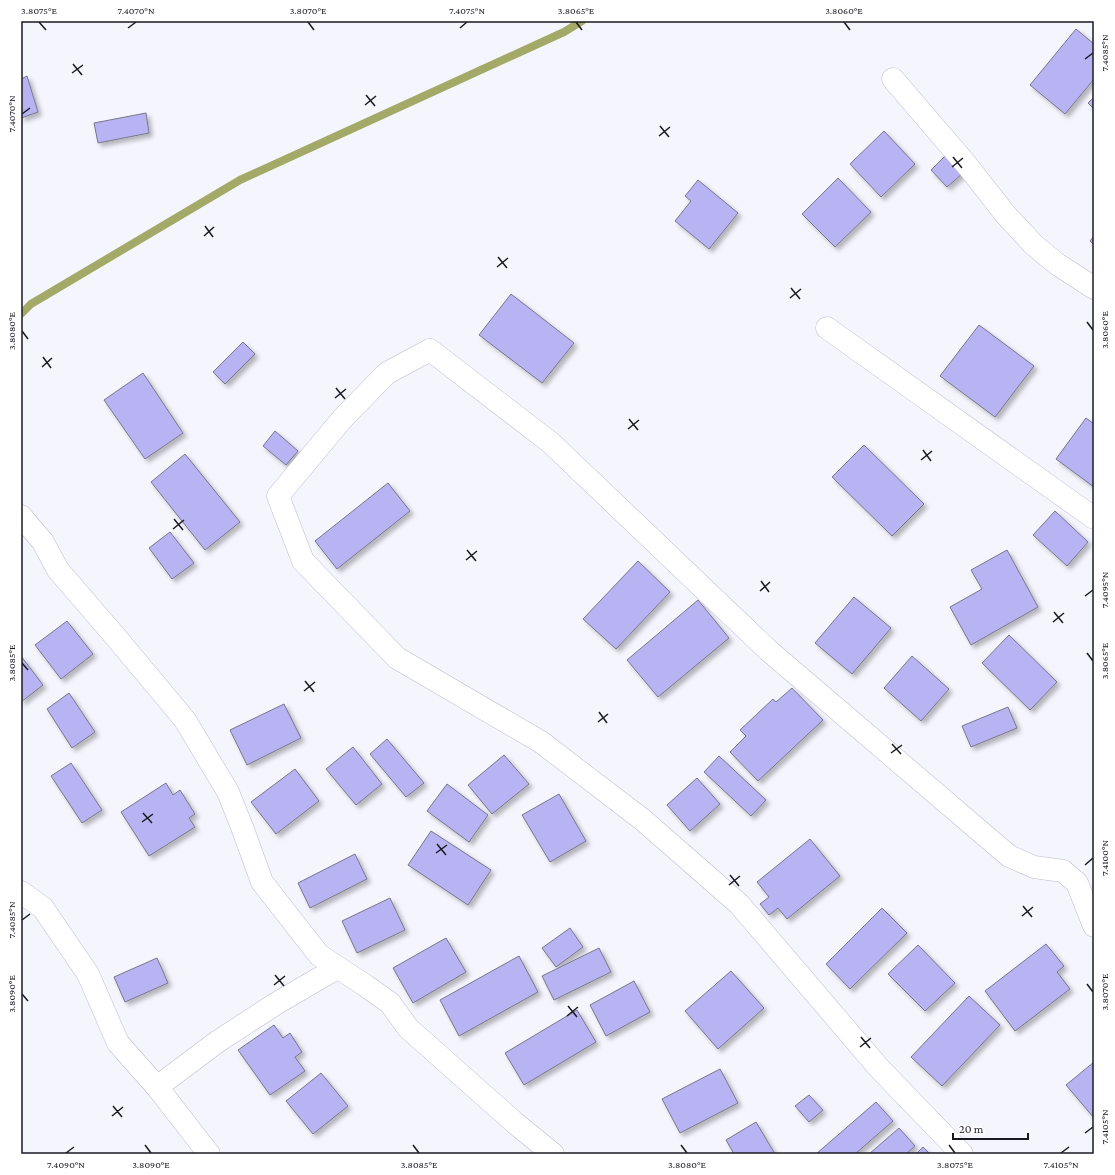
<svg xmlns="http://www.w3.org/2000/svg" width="1115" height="1175" viewBox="0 0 1115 1175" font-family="'Crimson Pro',serif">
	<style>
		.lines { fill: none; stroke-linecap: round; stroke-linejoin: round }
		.stream { stroke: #a3aa67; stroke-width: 8 }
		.building { fill: #b8b4f4; stroke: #77768a; filter: url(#shadow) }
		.street-casing { stroke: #bcbbd0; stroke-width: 23 }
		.street { stroke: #fff; stroke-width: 22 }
		.ticks { fill: none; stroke: #1a1a22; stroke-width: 1.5 }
		.neatline { fill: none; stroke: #1a1a22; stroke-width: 1.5 }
		.ticks-label { font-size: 10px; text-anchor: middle; fill: #1a1a22 }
	</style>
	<defs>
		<filter id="shadow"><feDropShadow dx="3.5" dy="3.5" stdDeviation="2" flood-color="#0004"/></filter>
	</defs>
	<rect width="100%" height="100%" fill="#f5f5fe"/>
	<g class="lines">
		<path class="stream" d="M 21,314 L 31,304 L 240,180 L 564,32 L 582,21"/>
	</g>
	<g class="building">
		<path d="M 1076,29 L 1094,44 L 1094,79 L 1065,114 L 1030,85 Z"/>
		<path d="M 27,76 L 38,112 L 21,118 L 21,79 Z"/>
		<path d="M 1094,97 L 1094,109 L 1088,103 Z"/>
		<path d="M 146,113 L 149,133 L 98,143 L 94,123 Z"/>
		<path d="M 884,131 L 915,164 L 881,197 L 850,164 Z"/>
		<path d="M 946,155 L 963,173 L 947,187 L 931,170 Z"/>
		<path d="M 838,178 L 871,212 L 835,247 L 802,214 Z"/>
		<path d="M 698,180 L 738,213 L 709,249 L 675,221 L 691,201 L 685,196 Z"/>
		<path d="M 1094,236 L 1094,245 L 1090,241 Z"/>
		<path d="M 511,294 L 574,343 L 542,383 L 479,335 Z"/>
		<path d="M 979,325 L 1034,366 L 995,417 L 940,376 Z"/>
		<path d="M 243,342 L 255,354 L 225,384 L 213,372 Z"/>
		<path d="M 143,373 L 183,433 L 145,459 L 104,400 Z"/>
		<path d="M 1086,418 L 1094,424 L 1094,487 L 1056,459 Z"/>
		<path d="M 275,431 L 298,451 L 286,465 L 263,446 Z"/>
		<path d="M 864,445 L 924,504 L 892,536 L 832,477 Z"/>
		<path d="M 185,454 L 240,522 L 205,550 L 151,482 Z"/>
		<path d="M 388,483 L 410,511 L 337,569 L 315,541 Z"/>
		<path d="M 1055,511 L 1088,542 L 1067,566 L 1033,535 Z"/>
		<path d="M 170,532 L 194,563 L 172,579 L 149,548 Z"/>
		<path d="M 1007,550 L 1038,607 L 971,645 L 950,607 L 982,589 L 971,570 Z"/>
		<path d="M 638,561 L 670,592 L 616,649 L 583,619 Z"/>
		<path d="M 854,597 L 891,628 L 852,674 L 815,643 Z"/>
		<path d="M 698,600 L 729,638 L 658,697 L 627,660 Z"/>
		<path d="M 67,621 L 93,654 L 61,679 L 35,645 Z"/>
		<path d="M 1009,635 L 1057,682 L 1030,710 L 982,663 Z"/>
		<path d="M 21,656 L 43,685 L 21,702 Z"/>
		<path d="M 912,656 L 949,689 L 921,721 L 884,688 Z"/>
		<path d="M 792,688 L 823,720 L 758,781 L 730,752 L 746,736 L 740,730 L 773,699 L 776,702 Z"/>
		<path d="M 69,693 L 95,732 L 72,748 L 47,709 Z"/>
		<path d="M 284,704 L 301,738 L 247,765 L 230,730 Z"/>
		<path d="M 1008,707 L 1017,728 L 971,747 L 962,726 Z"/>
		<path d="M 387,739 L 424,783 L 406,797 L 370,754 Z"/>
		<path d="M 353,747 L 382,784 L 356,805 L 326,769 Z"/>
		<path d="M 504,755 L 529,784 L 492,814 L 468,785 Z"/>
		<path d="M 719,756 L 766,800 L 751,816 L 704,772 Z"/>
		<path d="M 71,763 L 102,810 L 82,823 L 51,776 Z"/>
		<path d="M 295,769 L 319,801 L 276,834 L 251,802 Z"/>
		<path d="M 697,778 L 720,804 L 690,831 L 667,805 Z"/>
		<path d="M 166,783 L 173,795 L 180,790 L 195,814 L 189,818 L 195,827 L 149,856 L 121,812 Z"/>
		<path d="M 447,784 L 488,815 L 469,842 L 427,811 Z"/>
		<path d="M 559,794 L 586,841 L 550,862 L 522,815 Z"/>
		<path d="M 431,831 L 491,870 L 468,905 L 408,865 Z"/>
		<path d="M 810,839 L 840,876 L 787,919 L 778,908 L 769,915 L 760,904 L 769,897 L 757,882 Z"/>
		<path d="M 355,854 L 367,879 L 310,908 L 298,883 Z"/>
		<path d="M 390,898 L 405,930 L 357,953 L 342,921 Z"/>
		<path d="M 882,908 L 907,933 L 850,989 L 826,964 Z"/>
		<path d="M 570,928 L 583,947 L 556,967 L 542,948 Z"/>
		<path d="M 446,938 L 466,972 L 413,1003 L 393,968 Z"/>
		<path d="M 1046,944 L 1064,966 L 1057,972 L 1070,989 L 1015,1031 L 985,991 Z"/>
		<path d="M 918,945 L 955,983 L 925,1011 L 888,974 Z"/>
		<path d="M 599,948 L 611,972 L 554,1000 L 542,976 Z"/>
		<path d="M 519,956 L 538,992 L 459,1036 L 440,1000 Z"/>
		<path d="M 157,958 L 168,983 L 125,1002 L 114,977 Z"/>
		<path d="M 731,971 L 764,1008 L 718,1049 L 685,1011 Z"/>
		<path d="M 634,981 L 650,1012 L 606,1036 L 590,1005 Z"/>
		<path d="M 969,996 L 1000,1025 L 942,1086 L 911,1057 Z"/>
		<path d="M 577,1010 L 596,1042 L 524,1085 L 505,1053 Z"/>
		<path d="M 274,1025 L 283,1038 L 290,1033 L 302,1052 L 295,1057 L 305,1071 L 270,1095 L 238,1050 Z"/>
		<path d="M 1094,1062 L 1094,1118 L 1066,1085 Z"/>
		<path d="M 720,1069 L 738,1103 L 680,1133 L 662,1099 Z"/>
		<path d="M 321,1073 L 348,1106 L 313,1134 L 286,1101 Z"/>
		<path d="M 809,1095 L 823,1110 L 809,1122 L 795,1106 Z"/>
		<path d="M 876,1102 L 893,1121 L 855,1154 L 816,1154 Z"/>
		<path d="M 756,1122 L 775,1154 L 734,1154 L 726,1140 Z"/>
		<path d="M 899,1128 L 915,1146 L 906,1154 L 869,1154 Z"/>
		<path d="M 923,1147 L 930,1154 L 916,1154 Z"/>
	</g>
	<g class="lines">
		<g class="street-casing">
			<g id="street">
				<path d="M 893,79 L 966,164 L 1006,215 L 1034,245 L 1057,264 L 1094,288"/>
				<path d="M 827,328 L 1094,518"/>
				<path d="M 21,516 L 43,542 L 58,570 L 114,635 L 185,720 L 228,792 L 242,827 L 262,882 L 319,955 L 366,986 L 390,1003 L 408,1028 L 515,1123 L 553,1154"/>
				<path d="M 21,892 L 43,908 L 88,974 L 118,1043 L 157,1087 L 209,1154"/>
				<path d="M 157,1087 L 217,1042 L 277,1003 L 337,968"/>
				<path d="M 962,1154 L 879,1068 L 739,904 L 643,820 L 541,742 L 397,658 L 303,561 L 278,496 L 343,418 L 387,373 L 430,350 L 551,443 L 768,650 L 1009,856 L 1034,867 L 1063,871 L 1077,883 L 1094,926"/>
			</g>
		</g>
		<use href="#street" class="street"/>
	</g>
	<path class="ticks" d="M 39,22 L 46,30M 308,22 L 314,30M 576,22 L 582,30M 844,22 L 850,30M 128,28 L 136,22M 460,28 L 467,22M 1085,59 L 1093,53M 73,64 L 82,75M 72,73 L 83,65M 366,95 L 375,106M 365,105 L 376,96M 22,114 L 30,108M 660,126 L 669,137M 659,136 L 670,127M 953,157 L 962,168M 952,167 L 963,158M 205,226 L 213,237M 204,236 L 214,227M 498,257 L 507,268M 497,267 L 508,258M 791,288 L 800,299M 790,298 L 801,289M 1087,322 L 1093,330M 22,331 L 28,339M 43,357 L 51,368M 42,367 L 52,358M 336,388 L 345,399M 335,398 L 346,389M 629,419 L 638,430M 628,429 L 639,420M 923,450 L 931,461M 921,460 L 932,451M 174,519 L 183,530M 173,529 L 184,520M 467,550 L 476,561M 466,560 L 477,551M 761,581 L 769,592M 760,591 L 770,582M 1085,596 L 1093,590M 1054,612 L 1063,623M 1053,622 L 1064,613M 1087,653 L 1093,661M 22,663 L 28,670M 305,681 L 314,692M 304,691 L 315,682M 599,712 L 607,723M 598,722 L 608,714M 892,744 L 901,754M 891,753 L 902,745M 143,813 L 152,823M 142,822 L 153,814M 437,844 L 446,855M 436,853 L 447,845M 1085,865 L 1093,858M 730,875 L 739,886M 729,885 L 740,876M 1023,906 L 1032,917M 1022,916 L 1033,907M 22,920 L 30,914M 275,975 L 284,986M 1087,984 L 1093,992M 274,985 L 285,976M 22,994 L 28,1001M 568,1006 L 577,1017M 567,1016 L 578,1007M 861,1037 L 870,1048M 860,1047 L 871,1038M 113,1106 L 122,1117M 112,1116 L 123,1107M 1085,1133 L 1093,1127M 145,1145 L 151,1153M 413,1145 L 419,1153M 681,1145 L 687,1153M 949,1145 L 955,1153M 66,1153 L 74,1147M 1061,1153 L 1069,1147"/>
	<rect width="1115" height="1175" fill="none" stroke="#ffffff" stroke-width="44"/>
	<path d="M953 1133v6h75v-6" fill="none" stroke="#1a1a22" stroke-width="2"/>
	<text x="959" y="1133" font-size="12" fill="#1a1a22" stroke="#ffffff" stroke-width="3" paint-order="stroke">20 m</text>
	<rect x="22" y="22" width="1071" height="1131" class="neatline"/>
	<g class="ticks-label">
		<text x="39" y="14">3.8075°E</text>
		<text x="136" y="14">7.4070°N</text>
		<text x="308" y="14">3.8070°E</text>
		<text x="467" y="14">7.4075°N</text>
		<text x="576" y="14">3.8065°E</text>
		<text x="844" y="14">3.8060°E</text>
		<text transform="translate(1104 53) rotate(-90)" y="4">7.4085°N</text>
		<text transform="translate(11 114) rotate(-90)" y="4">7.4070°N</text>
		<text transform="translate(1104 330) rotate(-90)" y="4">3.8060°E</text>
		<text transform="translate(11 331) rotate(-90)" y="4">3.8080°E</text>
		<text transform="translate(1104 590) rotate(-90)" y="4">7.4095°N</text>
		<text transform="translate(1104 661) rotate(-90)" y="4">3.8065°E</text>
		<text transform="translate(11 663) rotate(-90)" y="4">3.8085°E</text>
		<text transform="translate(1104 858) rotate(-90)" y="4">7.4100°N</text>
		<text transform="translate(11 920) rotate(-90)" y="4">7.4085°N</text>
		<text transform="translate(1104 992) rotate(-90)" y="4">3.8070°E</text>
		<text transform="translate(11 994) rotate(-90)" y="4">3.8090°E</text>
		<text transform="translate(1104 1127) rotate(-90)" y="4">7.4105°N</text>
		<text x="66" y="1168">7.4090°N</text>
		<text x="151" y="1168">3.8090°E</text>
		<text x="419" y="1168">3.8085°E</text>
		<text x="687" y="1168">3.8080°E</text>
		<text x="955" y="1168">3.8075°E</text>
		<text x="1061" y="1168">7.4105°N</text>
	</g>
</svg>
